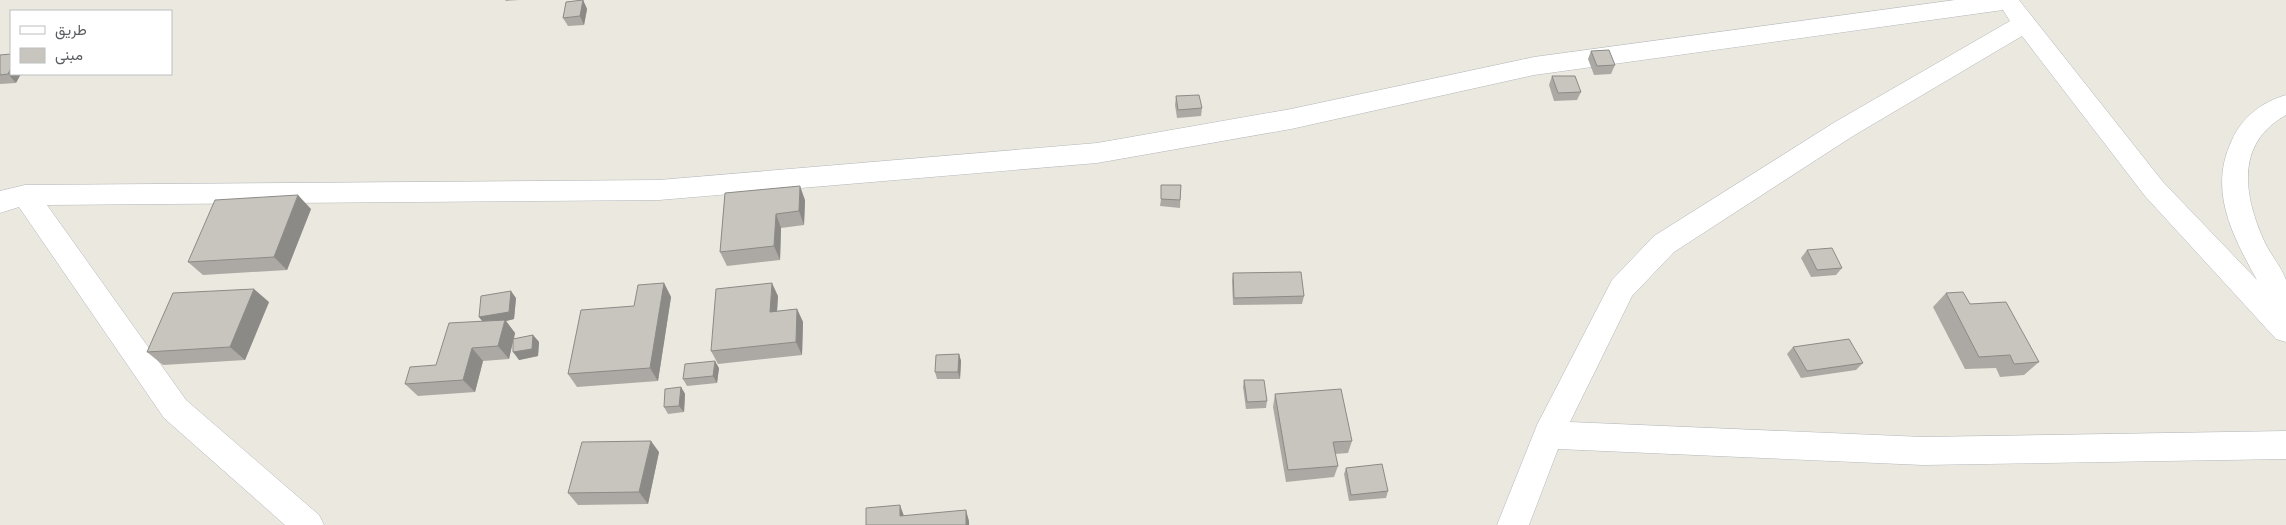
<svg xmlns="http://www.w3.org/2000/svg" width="2286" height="525" viewBox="0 0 2286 525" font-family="'Work Sans',Vazirmatn,sans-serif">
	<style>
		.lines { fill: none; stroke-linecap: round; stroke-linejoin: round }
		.street-casing { stroke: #b2b6ba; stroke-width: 1 }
		.street { fill: #fff; fill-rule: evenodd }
		.wall { fill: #aca9a4 }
		.shaded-wall { fill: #8c8a86 }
		.building { fill: #c8c5bf; stroke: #8c8a86 }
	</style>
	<rect width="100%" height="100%" fill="#ebe8df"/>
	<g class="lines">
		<g class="street-casing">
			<path id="street" d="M 1955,0 L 2019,0 L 2163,182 L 2257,280 C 2232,235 2208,190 2232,140 C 2242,117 2262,102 2286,95 L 2286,115 C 2234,144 2244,197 2265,243 C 2271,255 2282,268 2286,280 C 2286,291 2286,329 2286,342 L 2276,339 L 2145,196 L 2022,36 L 1853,136 L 1674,252 L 1632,296 L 1570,422 L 1923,437 L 2286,431 L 2286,459 L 1923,465 L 1558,449 L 1529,525 L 1497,525 L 1537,425 L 1612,280 L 1654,236 L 1835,122 L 2010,21 L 2003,10 L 1534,75 L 1291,129 L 1097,163 L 659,200 L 47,205 L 186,400 L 319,515 L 324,525 L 285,525 L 164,418 L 19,207 L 0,213 L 0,191 L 25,185 L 659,180 L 1097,143 L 1291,109 L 1534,57 Z"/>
		</g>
		<use href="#street" class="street"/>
	</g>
	<g class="wall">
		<path d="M 505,0 L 519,0 L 506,1 Z"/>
		<path d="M 583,0 L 587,9 L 584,25 L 568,26 L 563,18 Z"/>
		<path d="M 1591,51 L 1615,65 L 1611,74 L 1594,75 L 1588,59 Z"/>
		<path d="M 0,55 L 16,83 L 0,84 Z"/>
		<path d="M 1552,76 L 1581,92 L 1577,100 L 1554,101 L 1549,85 Z"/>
		<path d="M 1176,96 L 1202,108 L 1201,116 L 1177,118 L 1175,105 Z"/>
		<path d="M 1181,185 L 1180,208 L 1160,206 L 1161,199 Z"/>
		<path d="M 725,193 L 805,200 L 804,225 L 781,228 L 780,260 L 727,266 L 720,252 Z"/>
		<path d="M 311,209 L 287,270 L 203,275 L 188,262 Z"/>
		<path d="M 1807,250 L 1842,268 L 1836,275 L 1811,277 L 1801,258 Z"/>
		<path d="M 1233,273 L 1304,296 L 1302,304 L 1233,305 L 1232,281 Z"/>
		<path d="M 664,283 L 671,297 L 658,381 L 577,387 L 568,374 L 634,306 Z"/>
		<path d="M 1946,293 L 1970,304 L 2039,362 L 2024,375 L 2000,377 L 1996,368 L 1965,369 L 1933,307 Z"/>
		<path d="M 778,296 L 777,311 L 797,309 L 803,322 L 802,355 L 718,364 L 711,351 Z"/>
		<path d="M 516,298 L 514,319 L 506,321 L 515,333 L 514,339 L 533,335 L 539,342 L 538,356 L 519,360 L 513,340 L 509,359 L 483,361 L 475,392 L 418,396 L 405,384 L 436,365 L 482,321 L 479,317 Z"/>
		<path d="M 269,302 L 245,360 L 163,365 L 147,352 Z"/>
		<path d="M 1793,347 L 1863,363 L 1856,370 L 1801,378 L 1787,354 Z"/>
		<path d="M 959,354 L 961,361 L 960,379 L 937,379 L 935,372 Z"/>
		<path d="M 719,368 L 717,383 L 687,386 L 683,379 Z"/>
		<path d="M 1244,380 L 1267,401 L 1266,408 L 1246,409 L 1243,387 Z"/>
		<path d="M 681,387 L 685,394 L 684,412 L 668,414 L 664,407 Z"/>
		<path d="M 1275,394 L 1352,441 L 1348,453 L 1335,454 L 1338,466 L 1334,477 L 1286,482 L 1273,407 Z"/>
		<path d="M 659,452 L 648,504 L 578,505 L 568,493 Z"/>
		<path d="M 1346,468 L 1388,491 L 1386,498 L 1349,501 L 1344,474 Z"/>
	</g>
	<g class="shaded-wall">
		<path d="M 583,0 L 587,9 L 584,25 L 580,16 Z"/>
		<path d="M 11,68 L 11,74 L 21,74 L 16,83 L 8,74 Z"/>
		<path d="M 800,186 L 805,200 L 804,225 L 799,211 Z"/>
		<path d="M 298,195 L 311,209 L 287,270 L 274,257 Z"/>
		<path d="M 776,214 L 781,228 L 780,260 L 774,246 Z"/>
		<path d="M 664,283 L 671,297 L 658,381 L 650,368 Z"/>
		<path d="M 772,283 L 778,296 L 776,325 L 770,312 Z"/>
		<path d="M 254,289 L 269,302 L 245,360 L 230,347 Z"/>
		<path d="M 511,291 L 516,298 L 514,319 L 506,321 L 515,333 L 509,359 L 498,346 L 485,324 L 479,317 Z"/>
		<path d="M 797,309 L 803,322 L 802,355 L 796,342 Z"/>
		<path d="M 533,335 L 539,342 L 538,356 L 519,360 L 513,352 Z"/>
		<path d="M 472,348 L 483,361 L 475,392 L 463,380 Z"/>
		<path d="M 959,354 L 961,361 L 960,379 L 958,372 Z"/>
		<path d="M 715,361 L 719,368 L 717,383 L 713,376 Z"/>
		<path d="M 681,387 L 685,394 L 684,412 L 679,406 Z"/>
		<path d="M 651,441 L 659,452 L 648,504 L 639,492 Z"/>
		<path d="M 900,505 L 904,516 L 900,516 Z"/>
		<path d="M 966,510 L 969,521 L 969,525 L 966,525 Z"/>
	</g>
	<g class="building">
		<path d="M 583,0 L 580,16 L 563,18 L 566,2 Z"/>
		<path d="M 1609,50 L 1615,65 L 1597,66 L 1591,51 Z"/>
		<path d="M 11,54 L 11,68 L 8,74 L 0,75 L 0,55 Z"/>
		<path d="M 1552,76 L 1575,76 L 1581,92 L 1558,93 Z"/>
		<path d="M 1199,95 L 1202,108 L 1178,110 L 1176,96 Z"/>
		<path d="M 1161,185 L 1181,185 L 1180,200 L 1161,199 Z"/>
		<path d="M 800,186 L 799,211 L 776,214 L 774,246 L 720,252 L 725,193 Z"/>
		<path d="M 298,195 L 274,257 L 188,262 L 215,200 Z"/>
		<path d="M 1832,248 L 1842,268 L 1817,270 L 1807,250 Z"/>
		<path d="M 1301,272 L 1304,296 L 1234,298 L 1233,273 Z"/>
		<path d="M 664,283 L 650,368 L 568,374 L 581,310 L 634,306 L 638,285 Z"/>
		<path d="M 772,283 L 770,312 L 797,309 L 796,342 L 711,351 L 716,289 Z"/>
		<path d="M 254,289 L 230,347 L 147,352 L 173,293 Z"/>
		<path d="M 511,291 L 509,312 L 479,317 L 481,296 Z"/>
		<path d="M 1963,292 L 1970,304 L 2006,302 L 2039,362 L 2014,364 L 2010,355 L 1979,357 L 1946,293 Z"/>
		<path d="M 505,320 L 498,346 L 472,348 L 463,380 L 405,384 L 410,367 L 436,365 L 449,323 Z"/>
		<path d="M 533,335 L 532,349 L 513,352 L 513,339 Z"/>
		<path d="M 1849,339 L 1863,363 L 1807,371 L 1793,347 Z"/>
		<path d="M 959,354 L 958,372 L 935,372 L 936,355 Z"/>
		<path d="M 715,361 L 713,376 L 683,379 L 685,364 Z"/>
		<path d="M 1244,380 L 1264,380 L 1267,401 L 1247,402 Z"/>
		<path d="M 681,387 L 679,406 L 664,407 L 665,389 Z"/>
		<path d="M 1341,389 L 1352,441 L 1333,442 L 1338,466 L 1288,470 L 1275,394 Z"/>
		<path d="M 651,441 L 639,492 L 568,493 L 582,442 Z"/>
		<path d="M 1382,464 L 1388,491 L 1351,495 L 1346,468 Z"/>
		<path d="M 900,505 L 900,516 L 966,510 L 966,525 L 866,525 L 866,508 Z"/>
	</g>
	<rect x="10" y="10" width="162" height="65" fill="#ffffff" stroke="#bcbebf"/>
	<rect x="20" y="26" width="25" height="8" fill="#ffffff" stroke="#bcbebf"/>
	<text x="55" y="35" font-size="15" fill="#585d60">طريق</text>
	<rect x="20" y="48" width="25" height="15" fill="#c8c5bf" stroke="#bcbebf"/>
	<text x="55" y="60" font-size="15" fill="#585d60">مبنى</text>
</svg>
